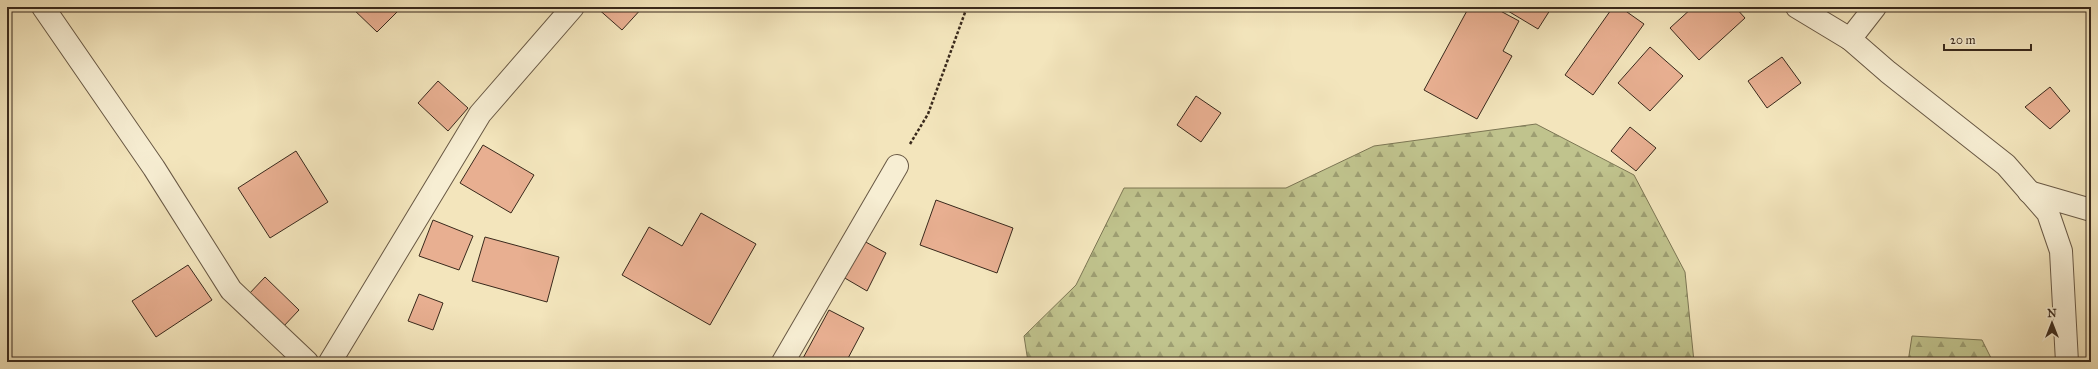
<svg xmlns="http://www.w3.org/2000/svg" width="2098" height="369" viewBox="0 0 2098 369" font-family="'IM FELL Great Primer',serif">
	<style>
		.forest { fill: url(#forest-firs); stroke: #7c7654 }
		.building { fill: #e8af91; stroke: #39291c }
		.lines { fill: none; stroke-linecap: round; stroke-linejoin: round }
		.street-casing { stroke: #685844; stroke-width: 24 }
		.path { stroke: #39291c; stroke-width: 2.5; stroke-dasharray: 3 2; stroke-linecap: butt }
		.street { stroke: #f7eed3; stroke-width: 22 }
	</style>
	<defs>
		<pattern id="forest-firs" width="22" height="20" patternUnits="userSpaceOnUse"><rect width="22" height="20" fill="#c0c38d"/><path d="M5 1l3.5 6h-7zM16 11l3.5 6h-7z" fill="#9d9e72"/></pattern>
	</defs>
	<rect width="100%" height="100%" fill="#f3e5bc"/>
	<filter id="stains"><feTurbulence type="fractalNoise" baseFrequency=".005" numOctaves="4"/><feColorMatrix values="0 0 0 0 .2 0 0 0 0 .09 0 0 0 0 .02 0 0 0 .5 -.17"/></filter>
	<radialGradient id="worn" r=".72"><stop offset=".6" stop-color="#630" stop-opacity="0"/><stop offset="1" stop-color="#630" stop-opacity=".3"/></radialGradient>
	<g class="forest">
		<path d="M 1536,124 L 1634,175 L 1685,272 L 1694,362 L 1028,362 L 1024,336 L 1076,285 L 1124,188 L 1286,188 L 1374,146 Z"/>
		<path d="M 1912,336 L 1982,340 L 1993,362 L 1908,362 Z"/>
	</g>
	<g class="building">
		<path d="M 351,7 L 402,7 L 377,32 Z"/>
		<path d="M 596,7 L 643,7 L 622,30 Z"/>
		<path d="M 1469,7 L 1493,7 L 1519,21 L 1503,51 L 1512,56 L 1477,119 L 1424,90 Z"/>
		<path d="M 1511,7 L 1552,7 L 1538,29 L 1508,11 Z"/>
		<path d="M 1613,7 L 1620,7 L 1644,24 L 1593,95 L 1565,75 Z"/>
		<path d="M 1693,7 L 1735,7 L 1745,18 L 1699,60 L 1670,28 Z"/>
		<path d="M 1650,47 L 1683,76 L 1650,111 L 1618,83 Z"/>
		<path d="M 1782,57 L 1801,83 L 1767,108 L 1748,81 Z"/>
		<path d="M 438,81 L 468,108 L 448,131 L 418,103 Z"/>
		<path d="M 2050,87 L 2070,111 L 2050,129 L 2025,107 Z"/>
		<path d="M 1196,96 L 1221,113 L 1201,142 L 1177,125 Z"/>
		<path d="M 1630,127 L 1656,148 L 1636,171 L 1611,151 Z"/>
		<path d="M 483,145 L 534,175 L 511,213 L 460,183 Z"/>
		<path d="M 296,151 L 328,202 L 270,238 L 238,188 Z"/>
		<path d="M 936,200 L 1013,228 L 997,273 L 920,245 Z"/>
		<path d="M 701,213 L 756,244 L 710,325 L 622,275 L 649,227 L 682,246 Z"/>
		<path d="M 433,220 L 473,236 L 459,270 L 419,256 Z"/>
		<path d="M 485,237 L 559,257 L 547,302 L 472,281 Z"/>
		<path d="M 862,240 L 886,253 L 867,291 L 843,277 Z"/>
		<path d="M 188,265 L 212,300 L 156,337 L 132,301 Z"/>
		<path d="M 265,277 L 299,310 L 282,328 L 248,295 Z"/>
		<path d="M 419,294 L 443,303 L 433,330 L 408,321 Z"/>
		<path d="M 829,310 L 864,328 L 846,362 L 807,362 L 802,360 Z"/>
	</g>
	<g class="lines">
		<g class="street-casing">
			<g id="street">
				<path d="M 43,7 L 154,168 L 231,290 L 307,362"/>
				<path d="M 1797,7 L 1850,39 L 1888,72 L 2006,165 L 2048,213 L 2061,251 L 2067,362"/>
				<path d="M 1850,39 L 1875,7"/>
				<path d="M 2029,192 L 2091,210"/>
				<path d="M 330,362 L 480,114 L 573,7"/>
				<path d="M 783,362 L 897,166"/>
			</g>
		</g>
		<path class="path" d="M 910,144 L 928,114 L 967,7"/>
		<use href="#street" class="street"/>
	</g>
	<rect width="2098" height="369" fill="none" stroke="#f3e5bc" stroke-width="24"/>
	<rect x="8" y="8" width="2082" height="353" fill="none" stroke="#39291c" stroke-width="2"/>
	<rect x="12" y="12" width="2074" height="345" fill="none" stroke="#39291c"/>
	<g transform="translate(2052 323)" stroke="#f7eed3" stroke-width="3" paint-order="stroke">
	<path d="M0-3L7 15L0 10L-7 15Z" fill="#39291c"/>
	<text y="-6" font-size="11" font-weight="bold" text-anchor="middle" fill="#39291c">N</text>
	</g>
	<path d="M1944 44v6h87v-6" fill="none" stroke="#39291c" stroke-width="2"/>
	<text x="1950" y="44" font-size="12" fill="#39291c" stroke="#f7eed3" stroke-width="3" paint-order="stroke">20 m</text>
	<rect width="100%" height="100%" filter="url(#stains)"/>
	<rect width="100%" height="100%" fill="url(#worn)"/>
</svg>
